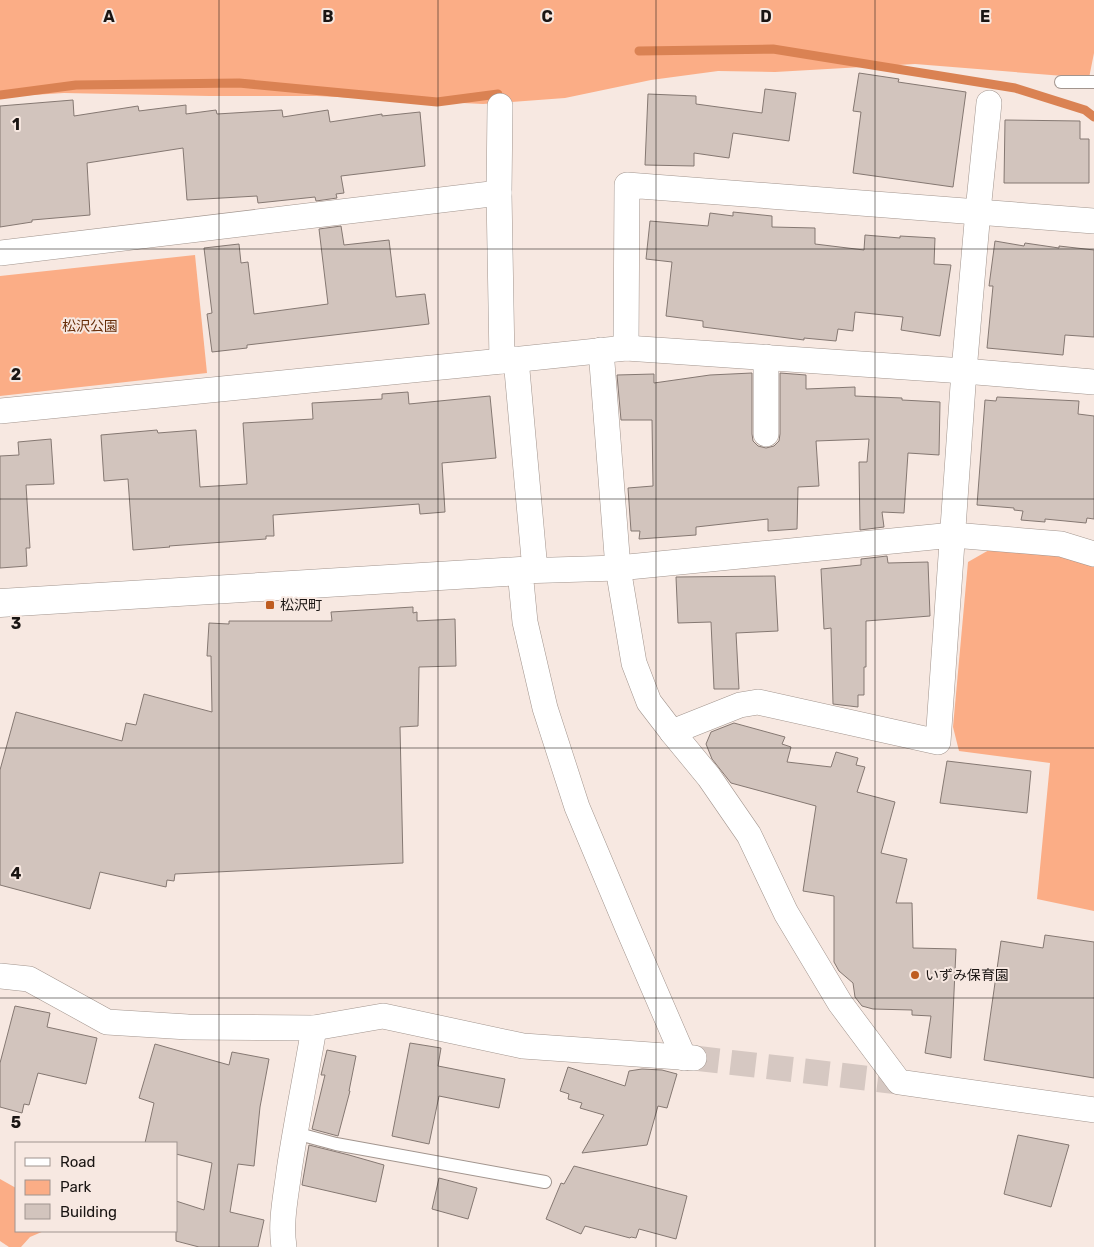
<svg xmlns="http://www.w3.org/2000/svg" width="1094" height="1247" viewBox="0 0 1094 1247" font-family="Rubik,'Noto Sans JP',sans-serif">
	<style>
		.green { fill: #fbad86 }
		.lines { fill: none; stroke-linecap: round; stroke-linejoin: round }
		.stream { stroke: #da8253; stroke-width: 9 }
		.building { fill: #d2c4bd; stroke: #857872 }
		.minor-tunnel { stroke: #d6c8c2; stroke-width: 25; stroke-dasharray: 25 12; stroke-linecap: butt }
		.service-casing { stroke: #a2958e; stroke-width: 14 }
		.minor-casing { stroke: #a2958e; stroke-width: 26 }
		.tertiary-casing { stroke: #a2958e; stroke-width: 29 }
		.service { stroke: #fff; stroke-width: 12 }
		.minor { stroke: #fff; stroke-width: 25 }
		.tertiary { stroke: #fff; stroke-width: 28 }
		.grid { fill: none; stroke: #1a1513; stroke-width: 1; stroke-opacity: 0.55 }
		.poi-dot { fill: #be5c20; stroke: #f7e8e1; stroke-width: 2 }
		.labels { text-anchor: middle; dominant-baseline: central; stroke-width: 4; stroke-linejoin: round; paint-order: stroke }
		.park-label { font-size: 14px; fill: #672e0a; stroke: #f7e8e1 }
		.poi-label { font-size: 14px; fill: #1a1513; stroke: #f7e8e1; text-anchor: start }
		.grid-label { font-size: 16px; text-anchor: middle; font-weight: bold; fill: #1a1513; stroke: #f7e8e1; stroke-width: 4; stroke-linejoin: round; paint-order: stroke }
	</style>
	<rect width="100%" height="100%" fill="#f7e8e1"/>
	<g class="green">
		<path d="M 0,0 L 1094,0 L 1094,53 L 1089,78 L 915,64 L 775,72 L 718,71 L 651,80 L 565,98 L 483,104 L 317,96 L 209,96 L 64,93 L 0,97 Z"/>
		<path d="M 195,255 L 207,373 L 0,396 L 0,276 Z"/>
		<path d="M 989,550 L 1061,554 L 1094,565 L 1094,911 L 1037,899 L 1050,763 L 959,751 L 953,727 L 968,562 Z"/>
		<path d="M 0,1179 L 16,1188 L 16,1231 L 44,1231 L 30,1237 L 21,1247 L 9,1247 L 0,1241 Z"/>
	</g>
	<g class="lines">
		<g class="stream">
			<path d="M 639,51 L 773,49 L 1015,88 L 1085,110 L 1094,117"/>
			<path d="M 0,95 L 76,85 L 239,83 L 437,102 L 498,94"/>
		</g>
	</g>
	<g class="building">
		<path d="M 859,73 L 899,79 L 898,82 L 966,92 L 953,187 L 853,173 L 861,112 L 853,111 Z"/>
		<path d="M 765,89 L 796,93 L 789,141 L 733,133 L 729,158 L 694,153 L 694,166 L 645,165 L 648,94 L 696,96 L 696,104 L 762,113 Z"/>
		<path d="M 73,100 L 74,116 L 138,106 L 139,111 L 186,105 L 186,114 L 216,110 L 217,114 L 282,110 L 283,117 L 328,110 L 330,122 L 382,114 L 382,116 L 420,112 L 425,166 L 341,176 L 344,193 L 336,194 L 337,198 L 316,201 L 315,197 L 258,203 L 257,196 L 187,200 L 183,148 L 87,163 L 90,215 L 32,220 L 32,222 L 0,227 L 0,106 Z"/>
		<path d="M 1005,120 L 1080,121 L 1080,139 L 1089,139 L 1089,183 L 1004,183 Z"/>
		<path d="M 733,212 L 772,216 L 772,227 L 815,228 L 815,244 L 864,250 L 865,235 L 900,238 L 900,236 L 935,238 L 934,264 L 951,265 L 940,336 L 901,330 L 903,317 L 855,312 L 853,331 L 838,329 L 836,341 L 804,338 L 804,340 L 703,327 L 703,321 L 666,316 L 672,262 L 646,259 L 650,221 L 708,226 L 710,213 L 733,216 Z"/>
		<path d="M 341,226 L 344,245 L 389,240 L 396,297 L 425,294 L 429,324 L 247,345 L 247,348 L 212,352 L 207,314 L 212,313 L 204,248 L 239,244 L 241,263 L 248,262 L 254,314 L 328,304 L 319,229 Z"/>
		<path d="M 995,241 L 1024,246 L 1025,243 L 1059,248 L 1059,246 L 1094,250 L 1094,337 L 1065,335 L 1063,355 L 987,348 L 993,286 L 989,286 Z"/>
		<path d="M 752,373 L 752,434 L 753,441 L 758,446 L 766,448 L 774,446 L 779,441 L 780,434 L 780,373 L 806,375 L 806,389 L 855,387 L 855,396 L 902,398 L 902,400 L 940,402 L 939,455 L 908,453 L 904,513 L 882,512 L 884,527 L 860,530 L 859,462 L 867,462 L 869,439 L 816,441 L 819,486 L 798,487 L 797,529 L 768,531 L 768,519 L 696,527 L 696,535 L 639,539 L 640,531 L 631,531 L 628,488 L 653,486 L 652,420 L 621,420 L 617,375 L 654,374 L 654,383 L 710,375 Z"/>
		<path d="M 408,392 L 409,404 L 490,396 L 496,458 L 442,463 L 445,512 L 420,514 L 419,504 L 273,515 L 274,536 L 266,536 L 266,539 L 169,546 L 170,547 L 133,550 L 128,479 L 104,481 L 101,435 L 157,430 L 158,433 L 196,430 L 200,487 L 247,484 L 243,423 L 313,419 L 312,403 L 382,399 L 382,394 Z"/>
		<path d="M 997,397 L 1079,401 L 1078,414 L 1094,416 L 1094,519 L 1087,518 L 1086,523 L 1045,519 L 1045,522 L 1021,520 L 1023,511 L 1014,510 L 1014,508 L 977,505 L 985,400 L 996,401 Z"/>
		<path d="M 51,439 L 54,484 L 26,485 L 30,548 L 26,548 L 27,566 L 0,568 L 0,456 L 19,455 L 18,442 Z"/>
		<path d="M 887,556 L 888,563 L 928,562 L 930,616 L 866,621 L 866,667 L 864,667 L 864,695 L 858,695 L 858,707 L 833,704 L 831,628 L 824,629 L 821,569 L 861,565 L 861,559 Z"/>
		<path d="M 775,576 L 778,631 L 736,633 L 739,689 L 714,689 L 711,622 L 678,623 L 676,577 Z"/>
		<path d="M 413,607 L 413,613 L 417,612 L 417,621 L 455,619 L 456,666 L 419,667 L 418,726 L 400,727 L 403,863 L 175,874 L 174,881 L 167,880 L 166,887 L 100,872 L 90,909 L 0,885 L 0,770 L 16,712 L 122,741 L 126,723 L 136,725 L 144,694 L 212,712 L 211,656 L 207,656 L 209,623 L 229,624 L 229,621 L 332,621 L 331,612 Z"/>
		<path d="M 734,723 L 785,737 L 782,744 L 791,747 L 787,762 L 831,767 L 836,752 L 858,758 L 856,765 L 865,767 L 857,792 L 895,802 L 881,853 L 907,859 L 896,903 L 912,903 L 913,948 L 956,949 L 951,1058 L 925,1053 L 931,1016 L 912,1015 L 912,1010 L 873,1009 L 862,1006 L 855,997 L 853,983 L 839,971 L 834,962 L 834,896 L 803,891 L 816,806 L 731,783 L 712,759 L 706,744 L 711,732 Z"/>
		<path d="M 947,761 L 1031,771 L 1027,813 L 940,803 Z"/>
		<path d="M 1045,935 L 1094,942 L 1094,1078 L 984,1060 L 1001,941 L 1043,948 Z"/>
		<path d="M 15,1006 L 50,1013 L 47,1027 L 97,1038 L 86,1084 L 38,1073 L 29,1105 L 24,1104 L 22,1113 L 0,1107 L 0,1063 Z"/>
		<path d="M 410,1043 L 441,1048 L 438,1066 L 505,1079 L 499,1108 L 439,1096 L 429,1144 L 392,1136 Z"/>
		<path d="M 155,1044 L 229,1065 L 232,1052 L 269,1059 L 260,1107 L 254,1166 L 238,1164 L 230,1212 L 264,1220 L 258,1247 L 199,1247 L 176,1241 L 176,1201 L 204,1210 L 212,1163 L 176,1154 L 176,1143 L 145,1143 L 154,1103 L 139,1098 Z"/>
		<path d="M 327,1050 L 356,1056 L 349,1091 L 350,1091 L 338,1136 L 312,1129 L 325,1075 L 321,1075 Z"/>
		<path d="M 568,1067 L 625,1086 L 629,1071 L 642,1069 L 662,1070 L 677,1074 L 667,1108 L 658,1106 L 647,1145 L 582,1153 L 604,1115 L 580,1108 L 582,1103 L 568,1099 L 569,1094 L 560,1091 Z"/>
		<path d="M 1018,1135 L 1069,1145 L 1051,1207 L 1004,1194 Z"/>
		<path d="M 309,1145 L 349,1155 L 384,1165 L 376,1202 L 302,1185 Z"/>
		<path d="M 574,1166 L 687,1196 L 676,1239 L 639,1229 L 636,1238 L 631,1237 L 630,1238 L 585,1226 L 581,1234 L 546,1219 L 561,1183 L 564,1184 Z"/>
		<path d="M 439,1178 L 477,1188 L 468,1219 L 432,1209 Z"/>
	</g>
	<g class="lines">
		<path class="minor-tunnel" d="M 694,1058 L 899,1082"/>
		<g class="service-casing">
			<g id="service">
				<path d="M 1061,82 L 1094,82"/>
				<path d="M 295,1133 L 336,1144 L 545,1182"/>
			</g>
		</g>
		<g class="minor-casing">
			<g id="minor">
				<path d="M 500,106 L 499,193 L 502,361"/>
				<path d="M 0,253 L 499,193"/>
				<path d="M 626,348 L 627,185 L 1094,221"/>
				<path d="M 601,350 L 618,568 L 634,663 L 649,702 L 672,732 L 709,777 L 749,835 L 786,913 L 840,1003 L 899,1082 L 1094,1110"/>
				<path d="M 516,359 L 535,570"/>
				<path d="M 0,411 L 502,361 L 626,348 L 964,371 L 1094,382"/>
				<path d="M 766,434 L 766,357"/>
				<path d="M 672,732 L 740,705 L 758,702 L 938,742 L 964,371 L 978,211 L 989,103"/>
				<path d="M 0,976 L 29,979 L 107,1022 L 188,1027 L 314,1028 L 383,1016 L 523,1046 L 694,1058"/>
				<path d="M 684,1058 L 627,926 L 577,807 L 545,708 L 525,622 L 520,571 L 618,568 L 953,535 L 1061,544 L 1094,554"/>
				<path d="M 284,1247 C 280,1222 286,1196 289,1171 C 296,1123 306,1076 314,1028"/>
			</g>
		</g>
		<g class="tertiary-casing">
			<path id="tertiary" d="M 0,603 L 520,571"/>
		</g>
		<use href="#service" class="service"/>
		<use href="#minor" class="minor"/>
		<use href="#tertiary" class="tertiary"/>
	</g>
	<path class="grid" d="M 219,0 L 219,1247M 438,0 L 438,1247M 656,0 L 656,1247M 875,0 L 875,1247M 0,249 L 1094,249M 0,499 L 1094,499M 0,748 L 1094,748M 0,998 L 1094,998"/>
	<g class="poi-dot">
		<rect x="265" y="600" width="10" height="10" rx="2.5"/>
		<circle cx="915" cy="975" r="5"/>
	</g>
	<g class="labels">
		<g class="park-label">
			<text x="90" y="326">松沢公園</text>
		</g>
		<g class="poi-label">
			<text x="280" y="605">松沢町</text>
			<text x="925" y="975">いずみ保育園</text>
		</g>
	</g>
	<g class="grid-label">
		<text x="109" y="22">A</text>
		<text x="328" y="22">B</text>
		<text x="547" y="22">C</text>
		<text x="766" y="22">D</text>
		<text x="985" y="22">E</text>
		<text x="16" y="130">1</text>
		<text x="16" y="380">2</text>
		<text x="16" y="629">3</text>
		<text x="16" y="879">4</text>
		<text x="16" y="1128">5</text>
	</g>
	<rect x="15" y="1142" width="162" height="90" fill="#f7e8e1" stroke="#9f948f"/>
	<rect x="25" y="1158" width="25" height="8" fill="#ffffff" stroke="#9f948f"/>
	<text x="60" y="1167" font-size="15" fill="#1a1513">Road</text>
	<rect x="25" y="1180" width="25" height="15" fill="#fbad86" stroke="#9f948f"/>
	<text x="60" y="1192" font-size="15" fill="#1a1513">Park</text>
	<rect x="25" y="1204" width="25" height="15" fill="#d2c4bd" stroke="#9f948f"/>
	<text x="60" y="1217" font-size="15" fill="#1a1513">Building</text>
</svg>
